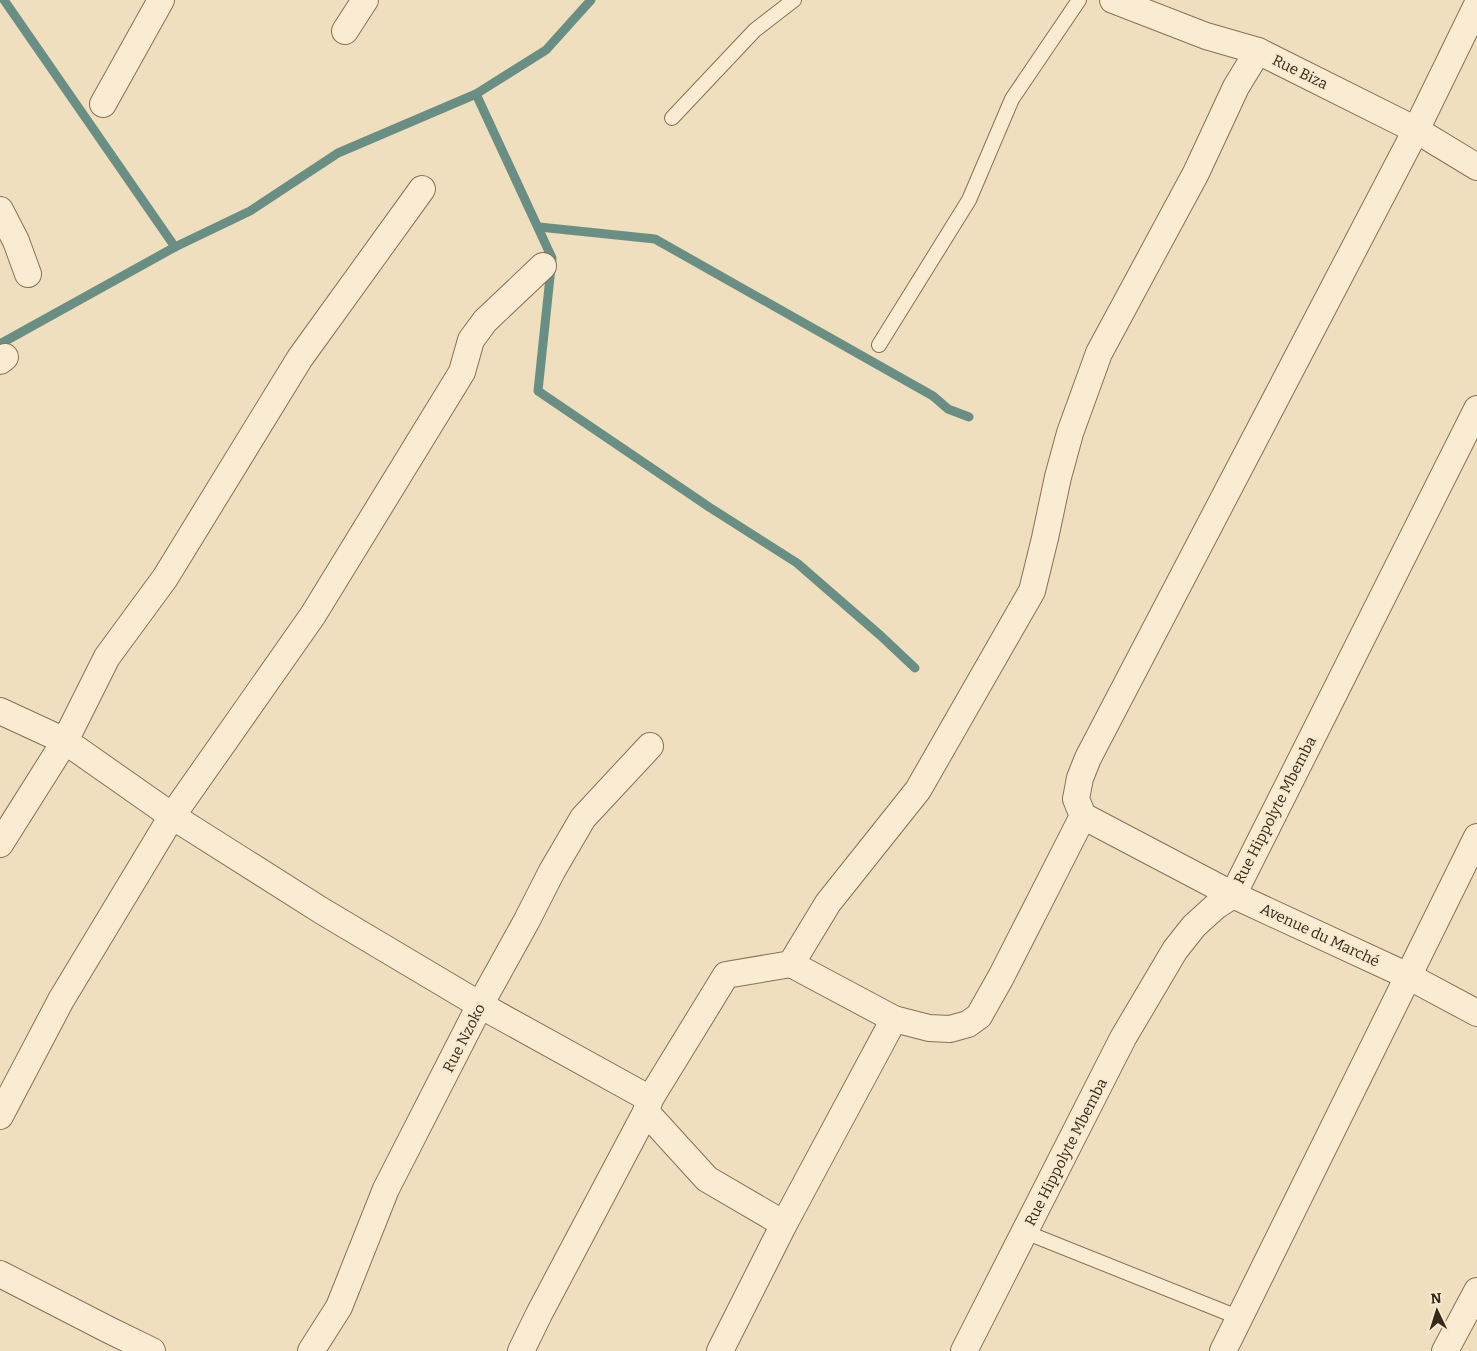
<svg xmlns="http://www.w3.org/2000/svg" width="1477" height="1351" viewBox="0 0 1477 1351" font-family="Bitter,serif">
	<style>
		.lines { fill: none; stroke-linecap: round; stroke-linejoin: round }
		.stream { stroke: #698f84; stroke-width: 9 }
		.service-casing { stroke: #896f56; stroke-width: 16 }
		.minor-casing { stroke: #896f56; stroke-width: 28 }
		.service { stroke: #faecd2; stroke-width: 14 }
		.minor { stroke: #faecd2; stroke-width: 26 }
		.labels { text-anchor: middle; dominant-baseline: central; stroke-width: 4; stroke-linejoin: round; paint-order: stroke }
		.street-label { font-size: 15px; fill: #38281c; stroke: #f7e9ce }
	</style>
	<rect width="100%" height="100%" fill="#f0dfbf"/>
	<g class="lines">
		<g class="stream">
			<path d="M 4,0 L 175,247"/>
			<path d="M 476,94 L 552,258 L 538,391 L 709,507 L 797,563 L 881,636 L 915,668"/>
			<path d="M 539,227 L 655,239 L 933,396 L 948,409 L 969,417"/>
			<path d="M 0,344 L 175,247 L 250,211 L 338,153 L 476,94 L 546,50 L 591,0"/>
		</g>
		<g class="service-casing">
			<g id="service">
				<path d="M 672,118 L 755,30 L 794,0"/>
				<path d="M 879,345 L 969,200 L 1012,99 L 1079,0"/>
				<path d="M 1025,1232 L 1240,1318"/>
			</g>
		</g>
		<g class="minor-casing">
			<g id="minor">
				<path d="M 1113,0 L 1206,36 L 1258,51 L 1416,130 L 1477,167"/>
				<path d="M 345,31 L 365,0"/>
				<path d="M 103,104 L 161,0"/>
				<path d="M 0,210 L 16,241 L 28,274"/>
				<path d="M 0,361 L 5,357"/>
				<path d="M 0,711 L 65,741 L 172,816 L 322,911 L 480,1005 L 650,1099"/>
				<path d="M 1083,816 L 1233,895 L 1408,976 L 1477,1013"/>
				<path d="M 0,844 L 65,741 L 107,657 L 165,578 L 300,358 L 422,189"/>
				<path d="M 791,964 L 894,1019 L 929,1028 L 950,1029 L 968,1024 L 979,1016 L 1001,977 L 1083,816 L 1076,799 L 1080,778 L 1088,758 L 1416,130 L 1477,5"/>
				<path d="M 646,1112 L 707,1179 L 784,1224"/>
				<path d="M 0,1116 L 61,1000 L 172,816 L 313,615 L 462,372 L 471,340 L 485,321 L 543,266"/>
				<path d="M 0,1274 L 109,1330 L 152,1351"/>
				<path d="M 311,1351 L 339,1307 L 386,1189 L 480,1005 L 526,922 L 552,871 L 583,818 L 650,746"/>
				<path d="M 521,1351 L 539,1314 L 646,1112 L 650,1099 L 726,975 L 791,964 L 828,903 L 918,790 L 1032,591 L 1045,538 L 1058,477 L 1070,433 L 1099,353 L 1196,173 L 1236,87 L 1258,51"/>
				<path d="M 720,1351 L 784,1224 L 894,1019"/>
				<path d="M 964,1351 L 1123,1038 L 1175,950 L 1194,926 L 1216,906 L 1233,895 L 1477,409"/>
				<path d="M 1223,1351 L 1477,837"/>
				<path d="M 1445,1351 L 1477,1291"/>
			</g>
		</g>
		<use href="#service" class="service"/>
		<use href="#minor" class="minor"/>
	</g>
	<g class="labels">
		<g class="street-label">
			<text transform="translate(1300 72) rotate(26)">Rue Biza</text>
			<text transform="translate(1275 810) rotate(-63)">Rue Hippolyte Mbemba</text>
			<text transform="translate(1320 935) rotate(25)">Avenue du Marché</text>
			<text transform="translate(464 1038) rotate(-63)">Rue Nzoko</text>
			<text transform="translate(1066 1152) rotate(-63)">Rue Hippolyte Mbemba</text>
		</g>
	</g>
	<g transform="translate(1437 1311) rotate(356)" stroke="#f7e9ce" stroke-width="4" paint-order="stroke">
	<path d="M0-4L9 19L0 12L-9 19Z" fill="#38281c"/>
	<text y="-8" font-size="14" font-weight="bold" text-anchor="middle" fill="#38281c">N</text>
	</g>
</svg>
